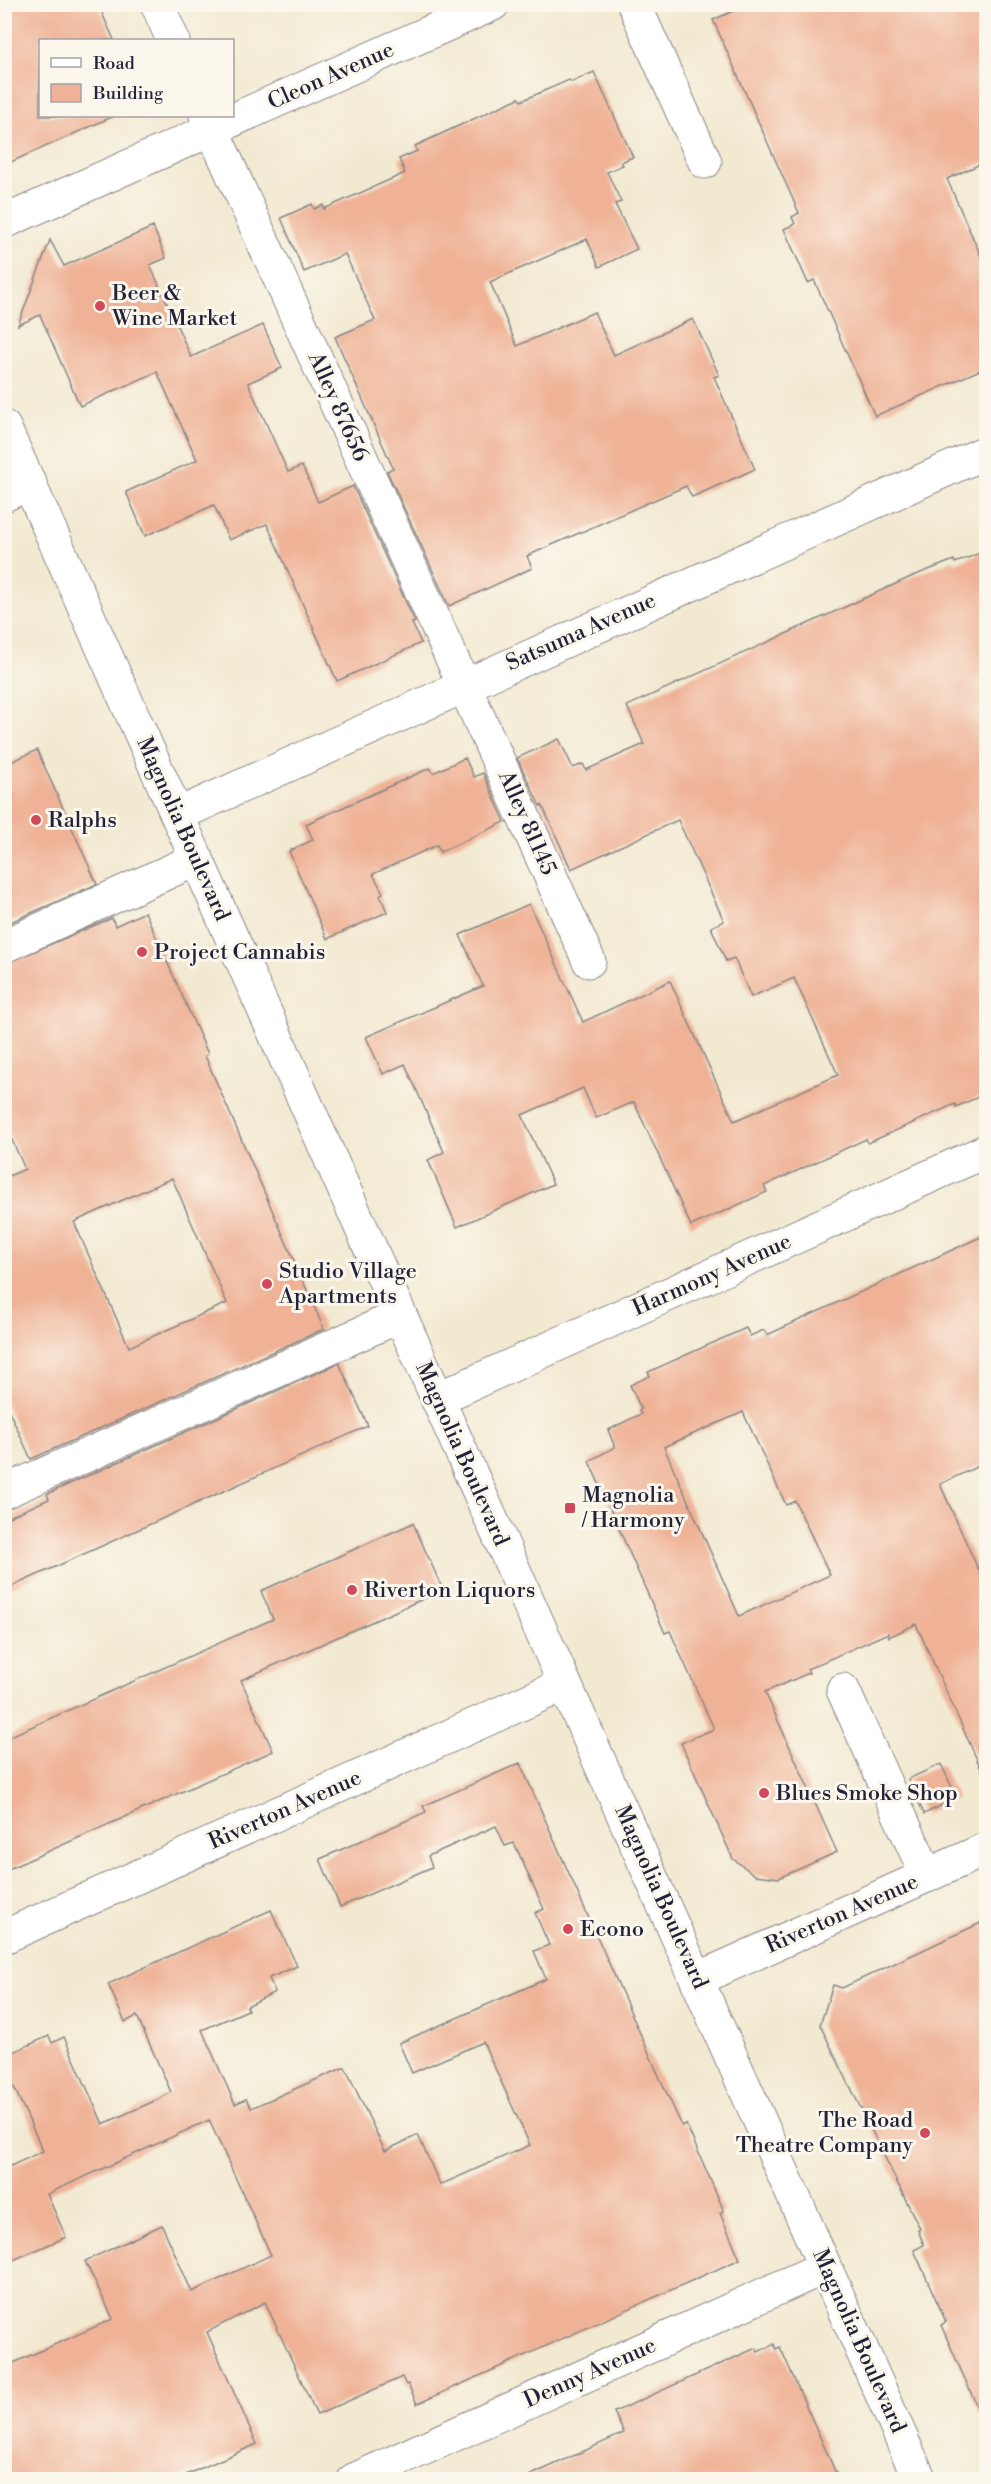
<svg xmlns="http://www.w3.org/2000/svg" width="991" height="2484" viewBox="0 0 991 2484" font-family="'Libre Bodoni',serif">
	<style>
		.building { fill: #efb296; fill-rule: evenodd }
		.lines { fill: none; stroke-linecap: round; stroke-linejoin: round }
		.minor-casing { stroke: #8a8686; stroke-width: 35 }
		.major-casing { stroke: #8a8686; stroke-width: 35 }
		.minor { stroke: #fff; stroke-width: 33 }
		.major { stroke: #fff; stroke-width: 33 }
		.poi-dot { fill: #d1495b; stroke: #fbf7ec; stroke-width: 2 }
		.labels { text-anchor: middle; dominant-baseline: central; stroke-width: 6; stroke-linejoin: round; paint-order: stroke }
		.street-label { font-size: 22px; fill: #22223b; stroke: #fbf7ec }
		.poi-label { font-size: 22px; fill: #22223b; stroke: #fbf7ec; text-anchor: start }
	</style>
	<rect width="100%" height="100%" fill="#fbf7ec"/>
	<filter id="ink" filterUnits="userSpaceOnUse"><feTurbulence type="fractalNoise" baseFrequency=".0167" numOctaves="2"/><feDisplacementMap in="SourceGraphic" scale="12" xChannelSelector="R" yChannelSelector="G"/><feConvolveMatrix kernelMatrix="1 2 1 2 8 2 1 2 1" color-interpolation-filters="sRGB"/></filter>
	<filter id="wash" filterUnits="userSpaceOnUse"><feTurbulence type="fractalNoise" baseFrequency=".008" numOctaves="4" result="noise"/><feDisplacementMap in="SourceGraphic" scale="24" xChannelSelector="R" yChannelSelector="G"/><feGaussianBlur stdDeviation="1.35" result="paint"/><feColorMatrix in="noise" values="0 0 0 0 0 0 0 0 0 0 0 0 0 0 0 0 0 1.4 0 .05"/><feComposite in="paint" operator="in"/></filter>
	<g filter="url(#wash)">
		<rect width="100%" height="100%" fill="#f2e9d1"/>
		<g id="blocks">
			<g class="building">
				<path d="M 4,4 L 98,4 L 114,40 L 40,40 L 40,116 L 114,116 L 4,165 Z"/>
				<path d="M 749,4 L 987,4 L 987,161 L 947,179 L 987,270 L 987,367 L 875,416 L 814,280 L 808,283 L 784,229 L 795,224 L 792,217 L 799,213 L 713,20 Z"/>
				<path d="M 594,72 L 633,157 L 621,162 L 623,165 L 607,172 L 621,202 L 615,204 L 637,249 L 599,267 L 587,239 L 490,282 L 517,346 L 594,312 L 614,355 L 693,319 L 719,375 L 714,377 L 755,469 L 692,497 L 686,486 L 527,556 L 532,568 L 449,606 L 387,471 L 393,468 L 335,337 L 375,320 L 345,254 L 304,272 L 281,218 L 312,204 L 314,209 L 323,205 L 324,209 L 405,173 L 399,159 L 417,151 L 415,146 L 519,98 L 521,101 L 569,80 L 572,82 Z"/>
				<path d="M 153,227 L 166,258 L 150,265 L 191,357 L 263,325 L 282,368 L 248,383 L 288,472 L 302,466 L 318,502 L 353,486 L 415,622 L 412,623 L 421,643 L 337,681 L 267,524 L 229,540 L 214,505 L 145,536 L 126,492 L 197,460 L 157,372 L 80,406 L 40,315 L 18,325 L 50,240 L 64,266 Z"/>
				<path d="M 987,550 L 987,1093 L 956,1107 L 955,1104 L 868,1143 L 866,1139 L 764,1186 L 767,1192 L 691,1226 L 634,1102 L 596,1118 L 583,1088 L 522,1115 L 553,1184 L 457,1227 L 428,1160 L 444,1152 L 405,1064 L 383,1074 L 366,1037 L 483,986 L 460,935 L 529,904 L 583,1022 L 670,981 L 734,1121 L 838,1075 L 794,978 L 751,997 L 734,958 L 726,961 L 711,927 L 724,921 L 678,820 L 571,869 L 542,805 L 540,806 L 517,758 L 559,739 L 573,768 L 583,764 L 586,770 L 644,744 L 627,706 L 913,576 L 954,560 L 955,563 Z"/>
				<path d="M 37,750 L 97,884 L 4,925 L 4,765 Z"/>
				<path d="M 465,758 L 474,777 L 483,773 L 505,822 L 440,852 L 437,845 L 373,874 L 383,893 L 380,895 L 387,912 L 327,939 L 289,851 L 313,840 L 306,824 L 430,768 L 433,773 Z"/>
				<path d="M 145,912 L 208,1054 L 205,1056 L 324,1329 L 31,1459 L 4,1400 L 4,1178 L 25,1169 L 4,1122 L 4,964 L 112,918 L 115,926 ZM 172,1178 L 227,1303 L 129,1347 L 74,1222 Z"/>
				<path d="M 987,1234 L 987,1462 L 940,1484 L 987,1589 L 987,1782 L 916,1624 L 889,1637 L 888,1633 L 807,1669 L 809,1673 L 765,1692 L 837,1852 L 779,1878 L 755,1875 L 733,1859 L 681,1743 L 714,1729 L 670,1631 L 665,1633 L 589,1461 L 615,1447 L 608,1430 L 641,1414 L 639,1410 L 641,1409 L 630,1385 L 650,1376 L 648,1372 L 746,1328 L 750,1336 L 764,1330 L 767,1335 ZM 743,1412 L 786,1505 L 795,1501 L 830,1575 L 739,1616 L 664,1447 Z"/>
				<path d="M 339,1363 L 368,1426 L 4,1590 L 4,1519 L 49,1499 L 47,1494 Z"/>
				<path d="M 413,1523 L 443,1590 L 241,1680 L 273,1751 L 4,1871 L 4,1739 L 273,1619 L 261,1591 Z"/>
				<path d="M 520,1763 L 663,2085 L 682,2126 L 686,2124 L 724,2211 L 720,2213 L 740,2259 L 417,2404 L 408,2384 L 406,2385 L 402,2377 L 317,2415 L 265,2302 L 207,2332 L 257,2444 L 174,2480 L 12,2480 L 5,2462 L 4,2367 L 113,2319 L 85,2261 L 162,2225 L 192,2292 L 271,2255 L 209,2120 L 47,2194 L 66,2237 L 4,2264 L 4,2169 L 43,2151 L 4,2065 L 4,2056 L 49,2036 L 52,2043 L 64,2037 L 103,2124 L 161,2098 L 171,2092 L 137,2016 L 125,2022 L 108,1984 L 271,1910 L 297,1966 L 269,1978 L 275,1992 L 247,2006 L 248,2010 L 202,2030 L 235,2104 L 246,2099 L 251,2108 L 345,2067 L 385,2151 L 418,2135 L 440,2185 L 530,2145 L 483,2042 L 412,2073 L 399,2043 L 546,1979 L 534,1951 L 549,1945 L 535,1913 L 544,1909 L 514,1843 L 505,1846 L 496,1826 L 428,1856 L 432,1867 L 340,1907 L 320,1859 L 426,1812 L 423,1806 Z"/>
				<path d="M 941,1764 L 957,1798 L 924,1814 L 908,1779 Z"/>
				<path d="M 987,1920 L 987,2429 L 941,2325 L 946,2322 L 914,2250 L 924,2245 L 918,2230 L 920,2229 L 820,2025 L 833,1985 L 842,1988 Z"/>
				<path d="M 774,2344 L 776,2349 L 780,2347 L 839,2480 L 520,2480 L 624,2433 L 614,2412 L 756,2348 L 758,2352 Z"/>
			</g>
		</g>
	</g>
	<g filter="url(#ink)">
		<use href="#blocks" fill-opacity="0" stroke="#8a8686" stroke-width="1.5"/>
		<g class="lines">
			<g class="minor-casing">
				<g id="minor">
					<path d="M 157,4 L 173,40"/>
					<path d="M 634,4 L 705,162"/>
					<path d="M 206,116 L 589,961"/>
					<path d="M 4,222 L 493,4"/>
					<path d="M 4,495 L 30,483"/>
					<path d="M 177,815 L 986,452"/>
					<path d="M 4,946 L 197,859"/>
					<path d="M 437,1399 L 986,1151"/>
					<path d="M 4,1492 L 400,1316"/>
					<path d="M 843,1690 L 927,1876"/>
					<path d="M 4,1937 L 565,1684"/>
					<path d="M 698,1979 L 986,1849"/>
					<path d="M 354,2480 L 825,2267"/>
				</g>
			</g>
			<g class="major-casing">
				<path id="major" d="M 4,427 L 920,2480"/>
			</g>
			<use href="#minor" class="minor"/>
			<use href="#major" class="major"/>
		</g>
	</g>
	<g class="poi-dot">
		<circle cx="100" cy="306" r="6"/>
		<circle cx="36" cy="820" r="6"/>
		<circle cx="142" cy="952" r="6"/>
		<circle cx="267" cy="1284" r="6"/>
		<rect x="564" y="1502" width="12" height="12" rx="3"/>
		<circle cx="352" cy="1590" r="6"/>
		<circle cx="764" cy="1793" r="6"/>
		<circle cx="568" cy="1929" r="6"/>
		<circle cx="925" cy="2133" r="6"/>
	</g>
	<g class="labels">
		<g class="street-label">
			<text transform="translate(331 76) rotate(-24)">Cleon Avenue</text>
			<text transform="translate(338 407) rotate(66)">Alley 87656</text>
			<text transform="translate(581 632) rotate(-24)">Satsuma Avenue</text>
			<text transform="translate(527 823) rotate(66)">Alley 81145</text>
			<text transform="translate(183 829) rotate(66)">Magnolia Boulevard</text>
			<text transform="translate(712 1275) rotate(-24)">Harmony Avenue</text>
			<text transform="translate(462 1454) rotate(66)">Magnolia Boulevard</text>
			<text transform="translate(285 1810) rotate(-24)">Riverton Avenue</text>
			<text transform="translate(661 1897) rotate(66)">Magnolia Boulevard</text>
			<text transform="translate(842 1914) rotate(-24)">Riverton Avenue</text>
			<text transform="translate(859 2341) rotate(66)">Magnolia Boulevard</text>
			<text transform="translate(590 2373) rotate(-24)">Denny Avenue</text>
		</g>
		<g class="poi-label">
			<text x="112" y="293">Beer &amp;<tspan x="112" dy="25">Wine Market</tspan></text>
			<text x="48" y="820">Ralphs</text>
			<text x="154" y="952">Project Cannabis</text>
			<text x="279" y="1271">Studio Village<tspan x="279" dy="25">Apartments</tspan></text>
			<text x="582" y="1495">Magnolia<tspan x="582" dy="25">/ Harmony</tspan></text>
			<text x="364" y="1590">Riverton Liquors</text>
			<text x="776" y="1793">Blues Smoke Shop</text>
			<text x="580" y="1929">Econo</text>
			<text x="913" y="2120" text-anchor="end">The Road<tspan x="913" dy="25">Theatre Company</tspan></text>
		</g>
	</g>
	<rect width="991" height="2484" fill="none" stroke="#fbf7ec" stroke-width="24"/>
	<rect x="39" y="39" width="195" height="78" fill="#fbf7ec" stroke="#a4a2a5" stroke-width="1.5"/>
	<rect x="51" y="58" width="30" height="9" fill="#ffffff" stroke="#a4a2a5" stroke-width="1.5"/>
	<text x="93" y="69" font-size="18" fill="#22223b">Road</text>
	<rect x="51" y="84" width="30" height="18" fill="#efb296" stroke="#a4a2a5" stroke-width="1.5"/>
	<text x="93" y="99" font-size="18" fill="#22223b">Building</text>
</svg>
